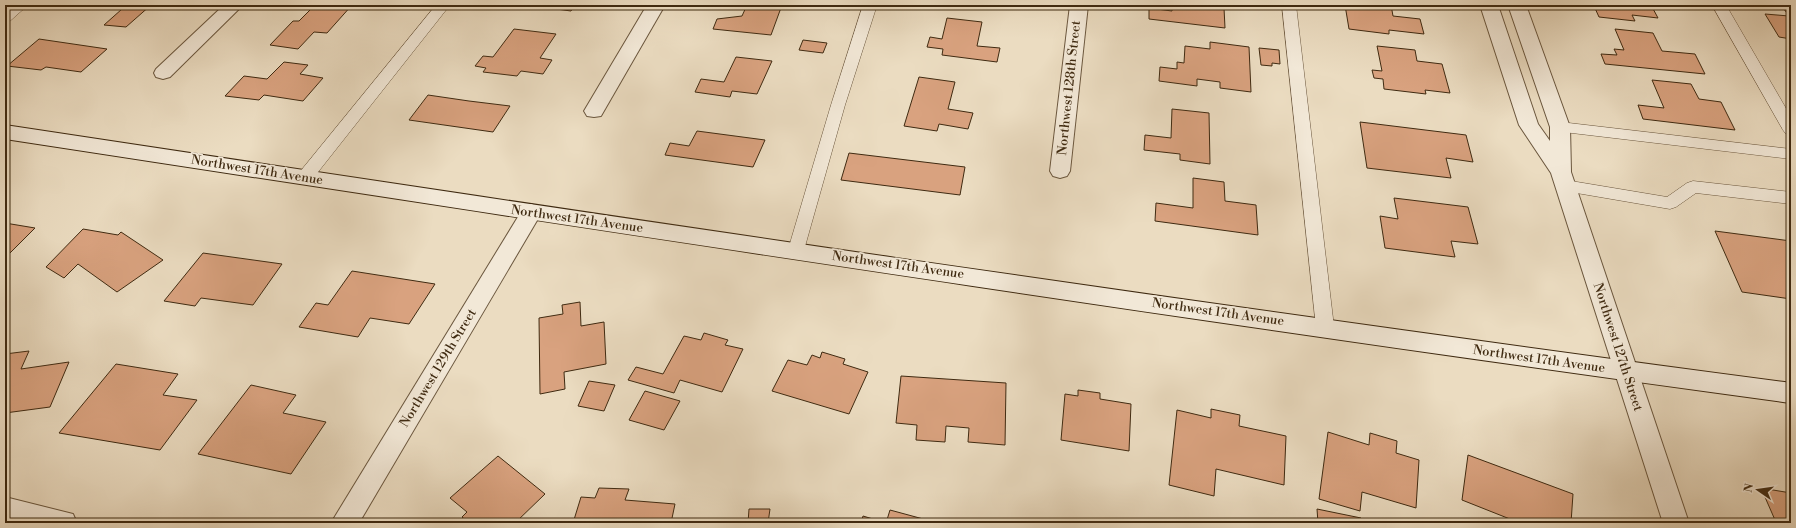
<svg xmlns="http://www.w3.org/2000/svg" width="1796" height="528" viewBox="0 0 1796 528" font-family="'Libre Bodoni',serif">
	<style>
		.building { fill: #d9a27f; stroke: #3f2a11 }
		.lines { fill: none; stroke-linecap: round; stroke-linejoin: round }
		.service-casing { stroke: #6a563d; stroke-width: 1 }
		.minor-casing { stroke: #6a563d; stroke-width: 2 }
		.tertiary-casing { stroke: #6a563d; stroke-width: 2 }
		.secondary-casing { stroke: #3f2a11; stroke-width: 2 }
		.service { fill: #f2e8d7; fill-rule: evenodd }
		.minor { fill: #f2e8d7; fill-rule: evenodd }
		.tertiary { fill: #f2e8d7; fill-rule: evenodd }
		.secondary { fill: #f2e8d7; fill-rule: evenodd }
		.labels { text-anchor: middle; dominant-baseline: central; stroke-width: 3.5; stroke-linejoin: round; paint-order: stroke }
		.street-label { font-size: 13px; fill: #3f2a11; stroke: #f2e8d7 }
	</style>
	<rect width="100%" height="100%" fill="#ebdcc1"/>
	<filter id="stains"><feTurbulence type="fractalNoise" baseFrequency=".005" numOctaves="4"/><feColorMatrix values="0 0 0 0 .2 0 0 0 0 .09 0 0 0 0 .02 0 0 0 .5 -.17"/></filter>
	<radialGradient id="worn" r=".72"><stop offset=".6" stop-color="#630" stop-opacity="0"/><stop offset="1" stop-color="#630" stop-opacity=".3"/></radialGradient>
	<g class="building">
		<path d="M 112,5 L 151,5 L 126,27 L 104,25 L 122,9 L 110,7 Z"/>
		<path d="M 315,5 L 352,5 L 327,33 L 314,32 L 298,49 L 270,45 L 293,21 L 299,21 Z"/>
		<path d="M 527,5 L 575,5 L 571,11 Z"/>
		<path d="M 747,5 L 782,5 L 771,35 L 713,29 L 717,19 L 742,16 Z"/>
		<path d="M 1172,5 L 1207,5 L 1224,8 L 1225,28 L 1149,19 L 1149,8 L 1172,11 Z"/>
		<path d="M 1345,5 L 1391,5 L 1393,16 L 1420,19 L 1424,34 L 1389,30 L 1389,34 L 1349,29 Z"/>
		<path d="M 1617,5 L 1651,5 L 1658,18 L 1632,15 L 1635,21 L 1599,17 L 1594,6 L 1611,7 Z"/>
		<path d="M 1781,5 L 1791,5 L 1791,39 L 1779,37 L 1765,14 L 1789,16 Z"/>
		<path d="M 947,18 L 982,22 L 977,46 L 1000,48 L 997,62 L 942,55 L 943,49 L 927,47 L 930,37 L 942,39 Z"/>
		<path d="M 514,29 L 556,34 L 540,58 L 552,60 L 543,74 L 521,71 L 517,76 L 483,72 L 486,68 L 475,66 L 483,56 L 493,57 Z"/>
		<path d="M 1615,29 L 1653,33 L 1662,51 L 1695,54 L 1705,74 L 1605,64 L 1601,54 L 1617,55 L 1614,49 L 1624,50 Z"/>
		<path d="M 39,39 L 107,49 L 81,72 L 46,67 L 41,70 L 7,66 Z"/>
		<path d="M 803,40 L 827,43 L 823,53 L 799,50 Z"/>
		<path d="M 1210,42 L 1249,47 L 1251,92 L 1220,88 L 1220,82 L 1197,79 L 1197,86 L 1159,81 L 1160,67 L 1177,69 L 1177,62 L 1184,63 L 1185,46 L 1210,49 Z"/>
		<path d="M 1377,46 L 1415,50 L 1417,61 L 1442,64 L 1450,93 L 1425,90 L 1426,94 L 1384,89 L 1383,79 L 1374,78 L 1372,70 L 1382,71 Z"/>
		<path d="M 1259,48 L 1279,50 L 1280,64 L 1272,63 L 1272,66 L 1261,65 Z"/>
		<path d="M 736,57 L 772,61 L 757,94 L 732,91 L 730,97 L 695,92 L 701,79 L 724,82 Z"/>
		<path d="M 284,62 L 308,65 L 300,74 L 323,78 L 303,101 L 264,95 L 259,100 L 225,96 L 244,76 L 267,79 Z"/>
		<path d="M 919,77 L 955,82 L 948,109 L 973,113 L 968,129 L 939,124 L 937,131 L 904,126 Z"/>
		<path d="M 1652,80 L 1691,84 L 1699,99 L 1721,102 L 1735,130 L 1643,119 L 1638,105 L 1664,108 Z"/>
		<path d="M 428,95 L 469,101 L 510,106 L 493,132 L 409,120 Z"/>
		<path d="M 1172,109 L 1209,113 L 1210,164 L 1180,160 L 1180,154 L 1144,150 L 1145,135 L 1171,138 Z"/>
		<path d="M 1360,122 L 1466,135 L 1473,162 L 1446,158 L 1451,178 L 1367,168 Z"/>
		<path d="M 697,131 L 765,140 L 753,167 L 665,155 L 670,143 L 689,146 Z"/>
		<path d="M 849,153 L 965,167 L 960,195 L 841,180 Z"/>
		<path d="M 1193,178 L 1224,182 L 1225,201 L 1256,205 L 1258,235 L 1155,221 L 1156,203 L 1193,208 Z"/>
		<path d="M 1394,198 L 1468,207 L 1478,244 L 1451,241 L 1455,257 L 1385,248 L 1380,216 L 1398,219 Z"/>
		<path d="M 5,223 L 35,228 L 5,258 Z"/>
		<path d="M 83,229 L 118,235 L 121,232 L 163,260 L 117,292 L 78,264 L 64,278 L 46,267 Z"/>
		<path d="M 1715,231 L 1791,241 L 1791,299 L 1742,292 Z"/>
		<path d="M 203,253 L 282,264 L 253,305 L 201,298 L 195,306 L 164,301 Z"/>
		<path d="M 352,271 L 435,284 L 409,324 L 370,318 L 358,337 L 299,327 L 316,303 L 328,305 Z"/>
		<path d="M 580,302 L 581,326 L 604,322 L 606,364 L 564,372 L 565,389 L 540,394 L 539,318 L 563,314 L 562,305 Z"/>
		<path d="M 704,333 L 728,340 L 725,345 L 743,349 L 722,392 L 680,380 L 674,393 L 628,380 L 636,367 L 663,374 L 684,336 L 701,340 Z"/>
		<path d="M 29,351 L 21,369 L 69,362 L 50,407 L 5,413 L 5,354 Z"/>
		<path d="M 822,352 L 845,359 L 843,364 L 868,372 L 849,414 L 772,391 L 788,360 L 807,365 L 812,355 L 820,358 Z"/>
		<path d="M 116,364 L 178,374 L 163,395 L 197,400 L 160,450 L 59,433 Z"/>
		<path d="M 901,376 L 1006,383 L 1005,445 L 968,442 L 969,428 L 946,426 L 945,442 L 916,440 L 917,425 L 896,423 Z"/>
		<path d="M 589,381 L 615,385 L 604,411 L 578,406 Z"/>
		<path d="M 251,385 L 296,395 L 283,413 L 326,422 L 291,474 L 198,454 Z"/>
		<path d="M 1078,390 L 1100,393 L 1100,399 L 1131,404 L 1129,451 L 1061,440 L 1065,394 L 1078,396 Z"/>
		<path d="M 645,391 L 680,401 L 664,430 L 629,420 Z"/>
		<path d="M 1211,409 L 1240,415 L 1239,426 L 1286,436 L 1284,485 L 1216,469 L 1214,496 L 1169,485 L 1177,410 L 1211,418 Z"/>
		<path d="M 1328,432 L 1369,445 L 1370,433 L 1397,441 L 1396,453 L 1419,460 L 1416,508 L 1362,492 L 1360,511 L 1319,499 Z"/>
		<path d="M 1468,455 L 1573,494 L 1571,523 L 1520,523 L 1462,500 Z"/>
		<path d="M 498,456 L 545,494 L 515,523 L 469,523 L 462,517 L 467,512 L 450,498 Z"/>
		<path d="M 599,488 L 629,489 L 625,500 L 675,504 L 671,523 L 573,523 L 581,497 L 595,498 Z"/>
		<path d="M 1761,488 L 1791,493 L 1791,523 L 1775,520 Z"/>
		<path d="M 749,509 L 770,509 L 768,523 L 748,523 Z"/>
		<path d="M 1317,509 L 1361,518 L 1362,523 L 1318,523 Z"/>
		<path d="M 890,510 L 938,523 L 861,523 L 863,516 L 886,523 Z"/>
	</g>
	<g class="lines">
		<g class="service-casing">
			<g id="service">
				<path d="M 13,5 L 28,5 L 10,21 L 5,22 L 5,11 Z"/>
				<path d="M 436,5 L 450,5 L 311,181 L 305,183 L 299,181 L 297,177 L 299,173 Z"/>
				<path d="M 863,5 L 877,5 L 845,105 L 804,250 L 802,254 L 796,256 L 790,254 L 788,250 L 831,105 Z"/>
				<path d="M 1282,5 L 1296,5 L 1334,327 L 1331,332 L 1325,334 L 1319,332 L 1316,327 Z"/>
				<path d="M 1712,5 L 1726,5 L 1791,117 L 1791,135 L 1786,134 L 1783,130 Z"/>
				<path d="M 1560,122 L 1791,149 L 1791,159 L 1555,131 L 1552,127 L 1555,123 Z"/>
				<path d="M 1565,180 L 1667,197 L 1687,183 L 1693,181 L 1791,192 L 1791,204 L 1696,193 L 1676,207 L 1670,209 L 1559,190 L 1557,186 L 1559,182 Z"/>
			</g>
		</g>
		<g class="minor-casing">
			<g id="minor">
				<path d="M 224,5 L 243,5 L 170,77 L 163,79 L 156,77 L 154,73 L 156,69 Z"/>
				<path d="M 647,5 L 665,5 L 601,116 L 594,117 L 587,116 L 584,111 Z"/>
				<path d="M 1070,5 L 1088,5 L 1070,171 L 1067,176 L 1060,178 L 1053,176 L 1050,171 Z"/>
				<path d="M 531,204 L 538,207 L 542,212 L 359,523 L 331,523 L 524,207 Z"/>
				<path d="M 5,497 L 73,514 L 77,523 L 12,523 L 5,521 Z"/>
			</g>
		</g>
		<g class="tertiary-casing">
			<path id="tertiary" d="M 1480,5 L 1498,5 L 1538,124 L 1550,141 L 1550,127 L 1508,5 L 1526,5 L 1570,127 L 1571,172 L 1689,523 L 1663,523 L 1551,173 L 1519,125 Z"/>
		</g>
		<g class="secondary-casing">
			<path id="secondary" d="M 5,125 C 600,215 1195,304 1791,383 L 1791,403 C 1195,322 600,230 5,139 Z"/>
		</g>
		<use href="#service" class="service"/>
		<use href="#minor" class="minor"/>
		<use href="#tertiary" class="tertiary"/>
		<use href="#secondary" class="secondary"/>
	</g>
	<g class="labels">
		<g class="street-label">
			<text transform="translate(1069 88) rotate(-84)">Northwest 128th Street</text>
			<text transform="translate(257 170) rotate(9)">Northwest 17th Avenue</text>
			<text transform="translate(577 219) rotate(8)">Northwest 17th Avenue</text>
			<text transform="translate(898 265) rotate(8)">Northwest 17th Avenue</text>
			<text transform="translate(1218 312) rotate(8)">Northwest 17th Avenue</text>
			<text transform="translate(1618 347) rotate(72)">Northwest 127th Street</text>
			<text transform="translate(1539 359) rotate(8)">Northwest 17th Avenue</text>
			<text transform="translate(438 368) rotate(-59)">Northwest 129th Street</text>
		</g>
	</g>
	<rect width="1796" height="528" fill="none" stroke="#ebdcc1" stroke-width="20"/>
	<rect x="6" y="6" width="1784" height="516" fill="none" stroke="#3f2a11" stroke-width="2"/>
	<rect x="10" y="10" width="1776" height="508" fill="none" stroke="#3f2a11"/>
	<g transform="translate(1758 490) rotate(283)" stroke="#f2e8d7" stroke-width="3" paint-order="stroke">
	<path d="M0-3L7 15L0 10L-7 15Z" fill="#3f2a11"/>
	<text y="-6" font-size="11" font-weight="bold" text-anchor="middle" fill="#3f2a11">N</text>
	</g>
	<rect width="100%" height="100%" filter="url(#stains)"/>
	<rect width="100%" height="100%" fill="url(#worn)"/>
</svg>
